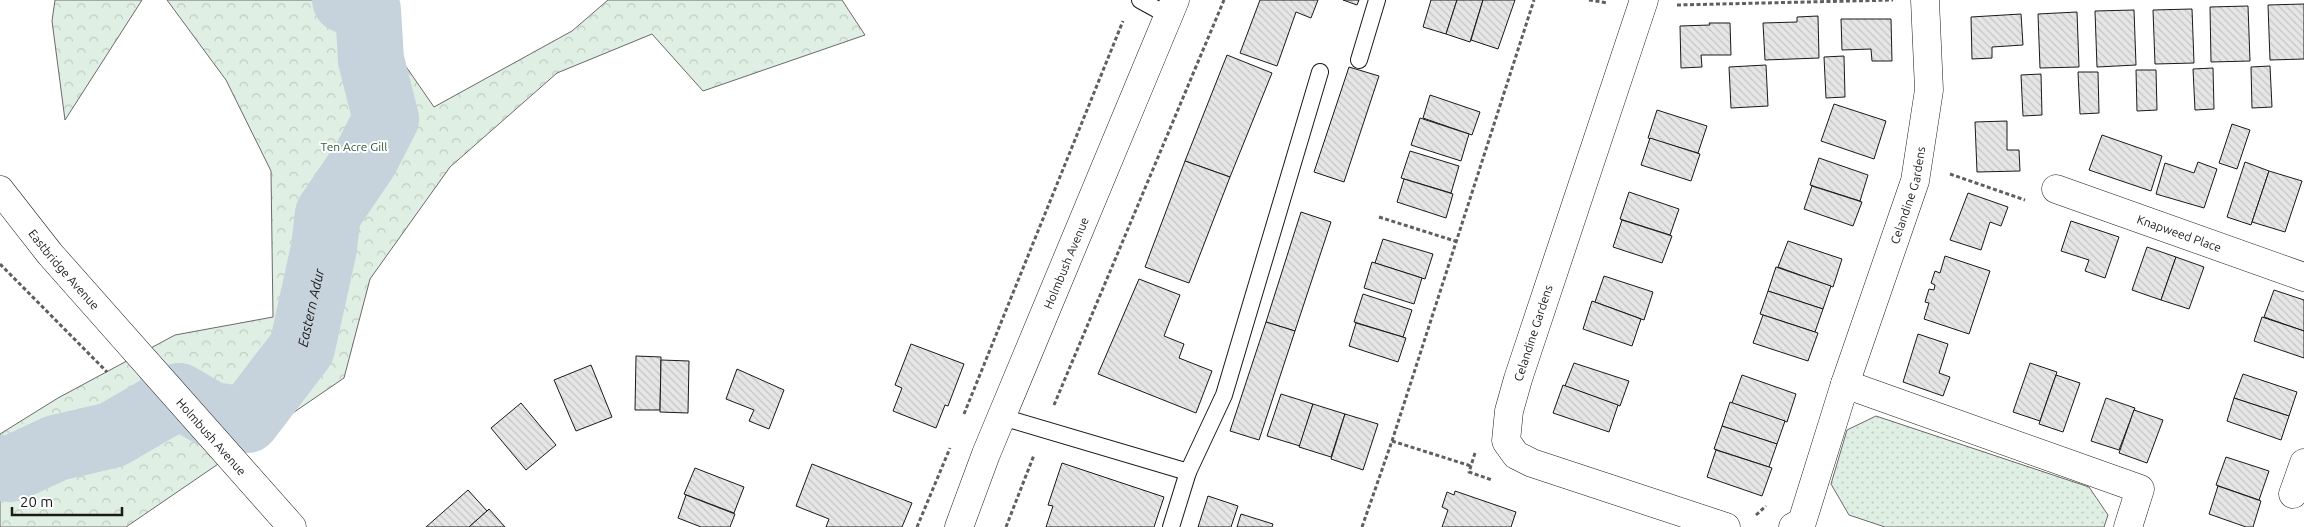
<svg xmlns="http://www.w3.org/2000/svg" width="2304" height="527" viewBox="0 0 2304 527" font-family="Ubuntu,sans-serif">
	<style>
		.green { fill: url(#green-dots); stroke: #6a6a6a }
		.forest { fill: url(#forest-crowns); stroke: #6a6a6a }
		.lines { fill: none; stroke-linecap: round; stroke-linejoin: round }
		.river { stroke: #c6d2dc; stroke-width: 66 }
		.building { fill: url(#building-back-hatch); stroke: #1a1a1a }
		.service-casing { stroke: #1a1a1a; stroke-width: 18 }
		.minor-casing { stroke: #1a1a1a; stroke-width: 29 }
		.tertiary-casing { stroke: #1a1a1a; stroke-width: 29 }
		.path { stroke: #5f5f5f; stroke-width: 3; stroke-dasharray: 4 2.5; stroke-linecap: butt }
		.service { stroke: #fff; stroke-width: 16 }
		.minor { stroke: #fff; stroke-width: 28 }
		.tertiary { stroke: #fff; stroke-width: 28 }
		.labels { text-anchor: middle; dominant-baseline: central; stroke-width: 4; stroke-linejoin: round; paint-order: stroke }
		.park-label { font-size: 12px; fill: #2b5a34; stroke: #fff }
		.street-label { font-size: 12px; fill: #1a1a1a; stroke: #fff }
		.water-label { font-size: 14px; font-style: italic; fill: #1a1a1a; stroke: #fff }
	</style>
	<defs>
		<pattern id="green-dots" width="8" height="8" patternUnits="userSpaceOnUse" patternTransform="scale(1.25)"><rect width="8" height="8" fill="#e0efe3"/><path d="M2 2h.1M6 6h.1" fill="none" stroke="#c0ccc2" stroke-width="1.8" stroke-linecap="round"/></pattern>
		<pattern id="forest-crowns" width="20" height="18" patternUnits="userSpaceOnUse" patternTransform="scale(1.25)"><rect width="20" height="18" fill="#e0efe3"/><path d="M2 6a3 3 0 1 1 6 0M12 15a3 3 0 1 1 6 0" fill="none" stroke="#c0ccc2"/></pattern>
		<pattern id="building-back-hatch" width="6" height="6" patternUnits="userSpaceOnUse" patternTransform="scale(1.25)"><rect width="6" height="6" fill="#e6e6e6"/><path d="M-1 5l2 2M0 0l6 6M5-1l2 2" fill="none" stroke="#c5c5c5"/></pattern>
	</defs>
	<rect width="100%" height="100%" fill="#fff"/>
	<path class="green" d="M 1876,416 L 2089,487 L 2108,515 L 2104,527 L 1885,527 L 1849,515 L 1831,484 L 1847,430 Z"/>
	<g class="forest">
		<path d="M 55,0 L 142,0 L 65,120 L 52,21 Z"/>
		<path d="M 167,0 L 360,0 L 434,107 L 572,31 L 608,0 L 842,0 L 865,35 L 703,91 L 652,34 L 557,73 L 450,167 L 370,279 L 344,378 L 126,527 L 0,527 L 0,434 L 58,398 L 175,335 L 273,317 L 271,171 L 226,80 Z"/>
	</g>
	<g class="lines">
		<path class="river" id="s1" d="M 0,468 L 11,469 L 56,448 L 112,435 L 179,396 L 212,415 L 247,420 L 302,348 L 324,248 L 328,214 L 366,158 L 386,119 L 371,60 L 368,10 L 345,0"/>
	</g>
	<g class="building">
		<path d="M 1260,0 L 1318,0 L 1311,18 L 1296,12 L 1277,66 L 1240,53 Z"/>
		<path d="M 1343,0 L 1359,0 L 1357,5 Z"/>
		<path d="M 1431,0 L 1457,0 L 1446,34 L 1423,27 Z"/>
		<path d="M 1457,0 L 1483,0 L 1470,42 L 1446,34 Z"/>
		<path d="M 1483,0 L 1515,0 L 1498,49 L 1471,40 Z"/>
		<path d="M 2304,4 L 2304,59 L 2270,60 L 2268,5 Z"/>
		<path d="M 2248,6 L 2250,61 L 2211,62 L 2210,7 Z"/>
		<path d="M 2192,9 L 2194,63 L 2155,64 L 2153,10 Z"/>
		<path d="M 2134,10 L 2136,65 L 2097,67 L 2095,11 Z"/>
		<path d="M 2077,12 L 2079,67 L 2040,68 L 2038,14 Z"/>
		<path d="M 2021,14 L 2023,45 L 1992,47 L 1992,58 L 1972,59 L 1971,17 Z"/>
		<path d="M 1818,16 L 1819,58 L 1765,60 L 1763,23 L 1797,22 L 1797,17 Z"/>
		<path d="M 1841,19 L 1891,19 L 1892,61 L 1872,61 L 1871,49 L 1842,50 Z"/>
		<path d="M 1709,23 L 1730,23 L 1731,55 L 1701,55 L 1702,67 L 1681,68 L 1680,26 L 1710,25 Z"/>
		<path d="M 1227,55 L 1272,73 L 1230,177 L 1185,161 Z"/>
		<path d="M 1844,56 L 1845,97 L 1826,98 L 1824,57 Z"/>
		<path d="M 1766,65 L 1768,106 L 1731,108 L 1729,67 Z"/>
		<path d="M 2270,66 L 2272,107 L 2252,108 L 2251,67 Z"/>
		<path d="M 1349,67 L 1379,76 L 1344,182 L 1314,172 Z"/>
		<path d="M 2213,68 L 2214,109 L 2195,110 L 2193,69 Z"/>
		<path d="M 2136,70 L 2156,70 L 2157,110 L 2137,111 Z"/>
		<path d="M 2078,72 L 2098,72 L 2099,113 L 2080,114 Z"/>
		<path d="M 2041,74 L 2042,115 L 2023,116 L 2021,75 Z"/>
		<path d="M 1430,95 L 1480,112 L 1472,135 L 1423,118 Z"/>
		<path d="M 1834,104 L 1886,121 L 1874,159 L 1821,141 Z"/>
		<path d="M 1657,110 L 1707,126 L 1698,153 L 1648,138 Z"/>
		<path d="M 1420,118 L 1469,134 L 1461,161 L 1411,145 Z"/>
		<path d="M 2007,121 L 2007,150 L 2019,150 L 2020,171 L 1977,172 L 1975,122 Z"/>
		<path d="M 2232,124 L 2250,130 L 2237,169 L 2219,163 Z"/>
		<path d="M 2102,135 L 2162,156 L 2151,191 L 2089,170 Z"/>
		<path d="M 1650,138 L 1700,154 L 1691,181 L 1641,165 Z"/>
		<path d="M 1410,151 L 1459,166 L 1451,193 L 1401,178 Z"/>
		<path d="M 1819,158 L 1868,175 L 1860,201 L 1810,185 Z"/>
		<path d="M 1185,161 L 1230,177 L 1189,283 L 1145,267 Z"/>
		<path d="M 2198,162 L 2217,169 L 2204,208 L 2156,194 L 2165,163 L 2194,173 Z"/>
		<path d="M 2245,162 L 2269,171 L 2251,225 L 2227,217 Z"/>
		<path d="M 2269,171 L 2302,181 L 2285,232 L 2252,222 Z"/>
		<path d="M 1404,179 L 1453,194 L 1446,218 L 1397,202 Z"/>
		<path d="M 1812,186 L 1862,202 L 1853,226 L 1804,209 Z"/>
		<path d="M 1629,192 L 1679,209 L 1670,235 L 1620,219 Z"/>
		<path d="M 1968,193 L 2008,207 L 2001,226 L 1990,222 L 1981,250 L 1950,240 Z"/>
		<path d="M 1301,212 L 1331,222 L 1295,331 L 1266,322 Z"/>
		<path d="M 1622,220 L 1672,236 L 1662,263 L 1613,247 Z"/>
		<path d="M 2071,221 L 2119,237 L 2105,278 L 2085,271 L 2089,260 L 2061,251 Z"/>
		<path d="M 1383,239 L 1433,254 L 1425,279 L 1375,263 Z"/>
		<path d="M 1788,241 L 1842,259 L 1833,287 L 1778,267 Z"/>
		<path d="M 2147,247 L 2176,257 L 2161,300 L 2132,290 Z"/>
		<path d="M 1945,256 L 1990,271 L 1969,334 L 1924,319 L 1929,303 L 1925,302 L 1929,289 L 1934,290 L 1935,285 L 1931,283 L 1935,271 L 1940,273 Z"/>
		<path d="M 2176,257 L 2204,267 L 2189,309 L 2161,300 Z"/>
		<path d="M 1372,262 L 1422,278 L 1414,304 L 1364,288 Z"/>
		<path d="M 1776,267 L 1831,286 L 1823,309 L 1768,291 Z"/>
		<path d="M 1604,276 L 1653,292 L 1644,320 L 1595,302 Z"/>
		<path d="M 1139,279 L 1180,295 L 1164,336 L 1184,344 L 1179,358 L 1212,371 L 1196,413 L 1098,374 Z"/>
		<path d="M 2274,290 L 2304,300 L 2304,331 L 2264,317 Z"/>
		<path d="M 1768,291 L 1823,309 L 1815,332 L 1760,314 Z"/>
		<path d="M 1363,294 L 1412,310 L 1403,337 L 1354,322 Z"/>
		<path d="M 1592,301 L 1641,319 L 1632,346 L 1583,329 Z"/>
		<path d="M 1763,315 L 1818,333 L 1808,361 L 1753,343 Z"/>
		<path d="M 2262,317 L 2304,331 L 2304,358 L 2254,341 Z"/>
		<path d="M 1266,322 L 1295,331 L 1259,440 L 1230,431 Z"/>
		<path d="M 1356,323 L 1406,338 L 1398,362 L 1349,346 Z"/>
		<path d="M 1918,334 L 1948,344 L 1939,373 L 1950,377 L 1943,396 L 1903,382 Z"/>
		<path d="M 911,344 L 964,364 L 948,406 L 945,405 L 936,428 L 893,411 L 902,388 L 895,385 Z"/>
		<path d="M 636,356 L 661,357 L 660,410 L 635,410 Z"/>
		<path d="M 661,360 L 689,361 L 688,413 L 660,412 Z"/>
		<path d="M 1574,363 L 1629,381 L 1620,406 L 1565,386 Z"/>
		<path d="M 2030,363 L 2057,372 L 2040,421 L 2013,412 Z"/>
		<path d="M 591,365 L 612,417 L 576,431 L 554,380 Z"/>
		<path d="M 737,369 L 784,390 L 769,429 L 749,421 L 754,410 L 726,399 Z"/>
		<path d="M 2243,374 L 2297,392 L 2289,416 L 2234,398 Z"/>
		<path d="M 1742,375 L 1796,394 L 1787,422 L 1732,403 Z"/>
		<path d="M 2056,375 L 2080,383 L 2063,432 L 2039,424 Z"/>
		<path d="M 1563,385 L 1618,405 L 1609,432 L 1553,413 Z"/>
		<path d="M 1281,394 L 1313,404 L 1300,446 L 1267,436 Z"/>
		<path d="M 2106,398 L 2135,408 L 2119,450 L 2091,441 Z"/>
		<path d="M 2234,398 L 2289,416 L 2281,440 L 2227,421 Z"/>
		<path d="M 1730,402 L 1785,421 L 1777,444 L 1722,426 Z"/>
		<path d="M 521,403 L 556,445 L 526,470 L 491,428 Z"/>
		<path d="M 1313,404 L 1345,414 L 1331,457 L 1299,447 Z"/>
		<path d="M 2134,410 L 2163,420 L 2147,463 L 2119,453 Z"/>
		<path d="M 1345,414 L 1378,424 L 1363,470 L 1331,459 Z"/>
		<path d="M 1722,426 L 1777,444 L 1769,467 L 1714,449 Z"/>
		<path d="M 1716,450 L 1772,468 L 1762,496 L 1707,477 Z"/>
		<path d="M 2226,457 L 2269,471 L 2259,500 L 2216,485 Z"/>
		<path d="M 1062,463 L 1164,497 L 1154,527 L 1046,527 L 1053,506 L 1048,505 Z"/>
		<path d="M 812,464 L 912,503 L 902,527 L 826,527 L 829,519 L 796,506 Z"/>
		<path d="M 695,468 L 744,487 L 734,513 L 684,494 Z"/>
		<path d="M 2218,486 L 2261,501 L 2253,527 L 2246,527 L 2209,514 Z"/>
		<path d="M 468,490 L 487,511 L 469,527 L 426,527 Z"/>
		<path d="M 1455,491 L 1516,512 L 1511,527 L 1442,527 L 1448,510 L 1442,507 L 1447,492 L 1454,495 Z"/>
		<path d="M 686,495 L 735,514 L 730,527 L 701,527 L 678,518 Z"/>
		<path d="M 1208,496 L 1238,506 L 1231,527 L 1198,527 Z"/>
		<path d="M 489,509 L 505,527 L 469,527 L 487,511 Z"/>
		<path d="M 1241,514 L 1273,524 L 1272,527 L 1237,527 Z"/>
	</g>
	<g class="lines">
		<g class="service-casing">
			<g id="service">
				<path d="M 1140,0 L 1169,16"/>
				<path d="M 1359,60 L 1377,0"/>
				<path d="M 1002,417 L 1188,472 L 1224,395 L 1320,72"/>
				<path d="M 1171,527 L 1188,472"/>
			</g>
		</g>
		<g class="minor-casing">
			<g id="minor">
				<path d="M 1644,0 L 1518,379 L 1509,411 L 1506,441 L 1516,455 L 1532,463 L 1726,527"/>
				<path id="s2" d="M 2056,189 L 2304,277"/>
				<path d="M 1845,384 L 2140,489 L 2128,527"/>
				<path d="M 2293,494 L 2304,463"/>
				<path id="s3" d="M 1793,527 L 1802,522 L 1845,384 L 1915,181 L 1929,90 L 1925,0"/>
			</g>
		</g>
		<g class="tertiary-casing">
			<g id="tertiary">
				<path id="s4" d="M 0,190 L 50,254 L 292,527"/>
				<path id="s5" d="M 959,527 L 986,454 L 1175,0"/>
			</g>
		</g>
		<g class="path">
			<path d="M 1589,0 L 1608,3"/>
			<path d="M 1677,5 L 1893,0"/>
			<path d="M 1950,174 L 2025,200"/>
			<path d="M 1379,217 L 1455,241"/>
			<path d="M 0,264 L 107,372"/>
			<path d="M 1054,405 L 1224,0"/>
			<path d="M 964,414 L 1123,21"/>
			<path d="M 1392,441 L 1471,466"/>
			<path d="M 1475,453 L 1469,472 L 1492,480"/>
			<path d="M 1756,515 L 1766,506"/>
			<path d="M 917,527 L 950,448"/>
			<path d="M 1006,527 L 1034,455"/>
			<path d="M 1362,527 L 1392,441 L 1534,0"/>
		</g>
		<use href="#service" class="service"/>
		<use href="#minor" class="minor"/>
		<use href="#tertiary" class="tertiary"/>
	</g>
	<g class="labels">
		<g class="park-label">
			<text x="354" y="146">Ten Acre Gill</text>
		</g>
		<g class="street-label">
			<text stroke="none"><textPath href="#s3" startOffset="354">Celandine Gardens</textPath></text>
			<text stroke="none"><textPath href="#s2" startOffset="131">Knapweed Place</textPath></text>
			<text stroke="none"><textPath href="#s5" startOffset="285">Holmbush Avenue</textPath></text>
			<text stroke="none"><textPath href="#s4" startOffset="102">Eastbridge Avenue</textPath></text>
			<text transform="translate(1533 333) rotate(-72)">Celandine Gardens</text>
			<text stroke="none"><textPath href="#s4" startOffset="325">Holmbush Avenue</textPath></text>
		</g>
		<g class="water-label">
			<text stroke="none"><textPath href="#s1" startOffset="401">Eastern Adur</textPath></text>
		</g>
	</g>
	<path d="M12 507v8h110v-8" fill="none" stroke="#1a1a1a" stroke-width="2.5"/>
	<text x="20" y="507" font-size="15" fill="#1a1a1a" stroke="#ffffff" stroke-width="4" paint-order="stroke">20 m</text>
</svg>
